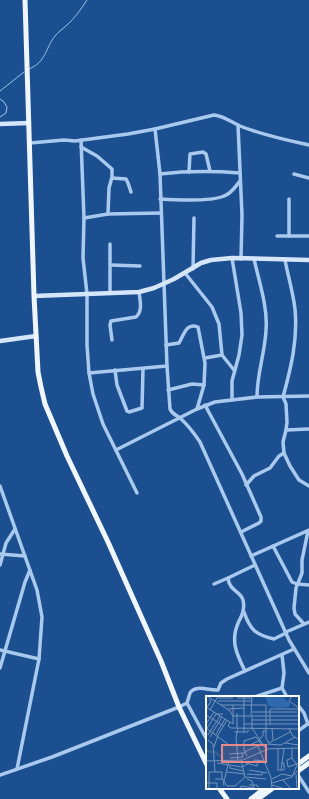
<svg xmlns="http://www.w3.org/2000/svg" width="309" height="799" viewBox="0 0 309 799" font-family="'Open Sans',sans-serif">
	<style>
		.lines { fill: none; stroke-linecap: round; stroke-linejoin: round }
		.stream { stroke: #9cc4f0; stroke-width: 1 }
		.street { stroke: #a9c9ee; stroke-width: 3.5 }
		.secondary { stroke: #d6e6fa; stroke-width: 4.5 }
		.primary { stroke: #f0f6ff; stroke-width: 5 }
		.inset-river { fill: none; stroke: #3c6290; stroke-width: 2 }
		.inset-road { fill: none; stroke: #7695bc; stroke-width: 1 }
		.view { fill: #e88989; fill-opacity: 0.15; stroke: #e88989; stroke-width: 2 }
		.inset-edge { fill: none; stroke: #fff; stroke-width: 2 }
	</style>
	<rect width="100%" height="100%" fill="#1b4f8f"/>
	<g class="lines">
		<g class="stream">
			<path d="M 29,69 C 46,62 45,49 55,36 C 59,31 63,29 67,25 C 75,18 81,9 87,0"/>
			<path d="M 0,91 L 24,72"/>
			<path d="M 0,99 L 4,102 L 7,107 L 6,113 L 0,117"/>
		</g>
		<g class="street">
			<path d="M 238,125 L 242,215 L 241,259"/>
			<path d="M 155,129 L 160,174 L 167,366 L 170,409 C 172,414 176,415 180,418 C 188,425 194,433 200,442 L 289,640 L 309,673"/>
			<path d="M 81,140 L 84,218 L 83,258 L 87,294 L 87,345 L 89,373 L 167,366"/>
			<path d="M 30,143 L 64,140 L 75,141 L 128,134 L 155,129 L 214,115 C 224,116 231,122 240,126 C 262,135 286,140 309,145"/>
			<path d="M 81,147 L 97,156 L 112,169 L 112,177 L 109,188 L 108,214"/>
			<path d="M 189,172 L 190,154 L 203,152 L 206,154 L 210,171"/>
			<path d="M 160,174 C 186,171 213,171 240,173"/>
			<path d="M 294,174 L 309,178"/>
			<path d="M 112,178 L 126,179 L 128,183 L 131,192"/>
			<path d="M 160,199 C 176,200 210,202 224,196 C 231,194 236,186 240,181"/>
			<path d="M 289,199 L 289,236"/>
			<path d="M 84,218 L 108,214 L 161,213"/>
			<path d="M 277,236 L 309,236"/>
			<path d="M 232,258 L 241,313 L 242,335 L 239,355 L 232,381 L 232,400"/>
			<path d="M 254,259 C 259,281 268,308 266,330 C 265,353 257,373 257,397"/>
			<path d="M 285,260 C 288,276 293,292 295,309 C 298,339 291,368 283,397 L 286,404 L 287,422 L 286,430 L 283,442 L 284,453 L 290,466 L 299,480 L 309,486"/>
			<path d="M 111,265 L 140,266"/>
			<path d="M 193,269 L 194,218"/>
			<path d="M 185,273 L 212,307 L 219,324 L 222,355 L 234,370"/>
			<path d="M 110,292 L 110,244"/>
			<path d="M 112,340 L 110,325 L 111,321 L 136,317 C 143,311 140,300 139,292"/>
			<path d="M 166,345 L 179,343 C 184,335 186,322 198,327 L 205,363 L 204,385 L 197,409"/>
			<path d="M 205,358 L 222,355"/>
			<path d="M 115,370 L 117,385 L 127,411 L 129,412 L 142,408 L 143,369"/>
			<path d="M 89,373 L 93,394 L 103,424 L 137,493"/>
			<path d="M 168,390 L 192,384 L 204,385"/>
			<path d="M 205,405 L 242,474 L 261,517 L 261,521 L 259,523 L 241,532"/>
			<path d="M 286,430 L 309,429"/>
			<path d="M 116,450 L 197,409 L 215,402 L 257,397 L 309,396"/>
			<path d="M 246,485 L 254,476 L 270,468 L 279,456 L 284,453"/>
			<path d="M 0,486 L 37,590 L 42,617 L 39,659 L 17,769"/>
			<path d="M 273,546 L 292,582 L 297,584 L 309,585"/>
			<path d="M 0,554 L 25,556"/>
			<path d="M 251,556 L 309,530"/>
			<path d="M 0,565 L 6,543 L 15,529"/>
			<path d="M 214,584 L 228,578"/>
			<path d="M 244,612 C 250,630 256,635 274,639 L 286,633"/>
			<path d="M 304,624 L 295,614 L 294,608 L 296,588 L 302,573 L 302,560 L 308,531"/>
			<path d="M 286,632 L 309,622"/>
			<path d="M 0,650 L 39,659"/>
			<path d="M 282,655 L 284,673 L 282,688 L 287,697"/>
			<path d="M 0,668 L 25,582 L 30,570"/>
			<path d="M 245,671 C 236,653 230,640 239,621 C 243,614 245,608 243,600 C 241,591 229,591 228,578 L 255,565"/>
			<path d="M 254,697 L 282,688"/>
			<path d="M 187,703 L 207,740"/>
			<path d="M 298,705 L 304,713 L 308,724"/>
			<path d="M 298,731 L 309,723"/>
			<path d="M 0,775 L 52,757 L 179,707 L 187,703 C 188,700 189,696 190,693 C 195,684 210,691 218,690 L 221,683 L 227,679 L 294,649"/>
			<path d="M 298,775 L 309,792"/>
		</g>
		<g class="secondary">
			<path d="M 0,124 L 29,123"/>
			<path d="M 34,296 L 139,292 L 154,288 L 174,279 L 201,263 L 211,260 L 232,258 L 309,260"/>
			<path d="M 0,341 L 36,336"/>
		</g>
		<g class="primary">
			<path d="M 25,0 L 34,296 L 38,372 L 41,387 L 45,404 L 67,456 L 108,542 L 161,661 L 179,707 L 207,765"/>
			<path d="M 298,764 L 309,756"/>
			<path d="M 298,771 L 309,763"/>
			<path d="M 219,788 L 227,799"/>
			<path d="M 251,799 L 265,788"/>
			<path d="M 258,799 L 273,788"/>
		</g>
	</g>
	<g transform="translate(206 696)">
		<rect width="93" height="93" fill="#1b4f8f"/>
		<path d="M 59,0 L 75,0 L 84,7 L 83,11 L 71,12 L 62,10 Z" fill="#2e69ad"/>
		<path class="inset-river" d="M 0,55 L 9,56 L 18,63"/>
		<path class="inset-road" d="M 1,0 L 24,15 L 27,20M 86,0 L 83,5 L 93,12M 12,2 L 27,2M 31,2 L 46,2M 12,5 L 46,5M 15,9 L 60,9 L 60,42 L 63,47M 0,11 L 27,28M 0,13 L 5,5 L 3,3M 22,13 L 38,12M 4,14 L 12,0M 46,16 L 91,16M 31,17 L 31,32M 0,19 L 18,30M 27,20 L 45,20M 45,20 L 46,0M 46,20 L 93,20M 46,20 L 46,32 L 60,53 L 93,52M 46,24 L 93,24M 24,26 L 22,30 L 25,32 L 93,33M 0,28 L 8,16M 27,28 L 27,9M 38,28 L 93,28M 64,29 L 64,13 L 92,13M 0,32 L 23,49 L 44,49 L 54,44M 32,32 L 30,42 L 32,64M 66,32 L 67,44M 83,32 L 86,39 L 93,44M 0,34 L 10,18 L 17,18M 28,36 L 42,36 L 42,34M 38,36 L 38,0M 10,38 L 19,23M 2,39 L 14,20M 12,39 L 21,24M 4,41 L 16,21M 53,43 L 57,40 L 57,35 L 60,35M 2,44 L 7,48 L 9,76M 63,47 L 84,36M 79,47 L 93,49M 61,48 L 75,49 L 89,41M 52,50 L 65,82 L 66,93M 8,51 L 12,39M 72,53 L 72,75M 23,58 L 39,57 L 39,56 L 40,56 L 40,55 L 52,50 L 55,48 L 50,41 L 38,45 L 38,54 L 39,55 L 39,56 L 41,60M 24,62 L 37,61 L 36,57M 86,62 L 81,64 L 82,71 L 93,67M 0,65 L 37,64 L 62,53M 23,65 L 18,85 L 21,90 L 29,90 L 39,81 L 35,64M 11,67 L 36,71M 40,67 L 51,70 L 52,64M 24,70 L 24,72 L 37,75M 36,71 L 49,64 L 58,65M 43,74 L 61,77M 73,74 L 78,74 L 78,67 L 75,67M 75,74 L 78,53M 21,76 L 39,78M 41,78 L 56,79 L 57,76M 90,78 L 91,93M 39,81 L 60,83M 9,83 L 17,83 L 18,90M 41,83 L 46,85 L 48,93M 66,83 L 76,78 L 86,80 L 93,74M 77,84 L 85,93M 0,87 L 11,87 L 11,93M 66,87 L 86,81 L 91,69 L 86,62 L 86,52M 43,89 L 51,89 L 53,93M 66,89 L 79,93M 3,93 L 3,76 L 16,76 L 16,83M 34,93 L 35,90 L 48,92"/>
		<path class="view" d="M 16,49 L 60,49 L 60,66 L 16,66 Z"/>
		<rect width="93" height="93" class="inset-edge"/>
	</g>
</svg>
